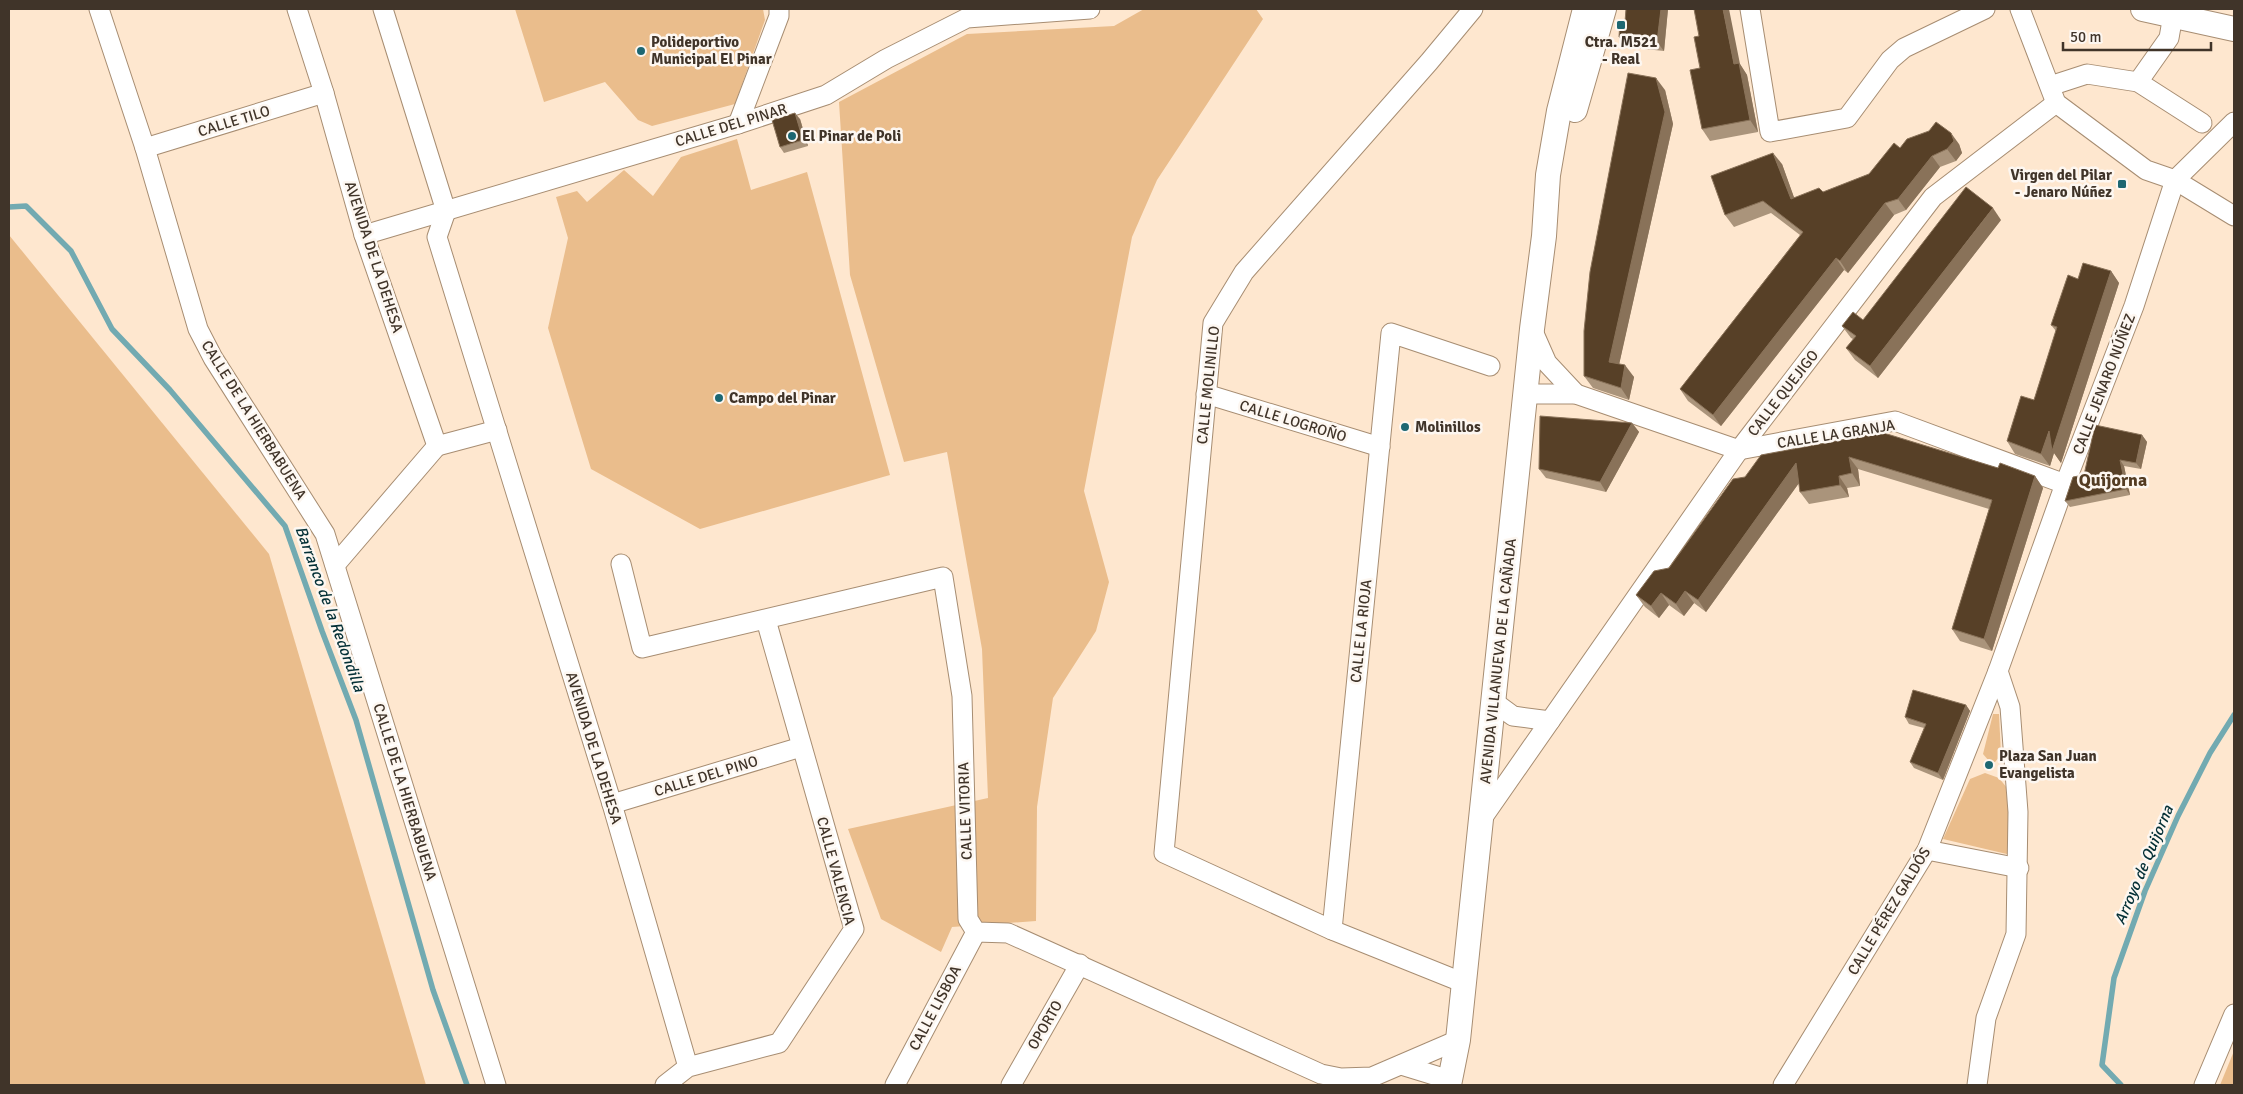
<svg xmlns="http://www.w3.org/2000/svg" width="2243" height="1094" viewBox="0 0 2243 1094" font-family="Signika,sans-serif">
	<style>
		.green { fill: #eabd8c }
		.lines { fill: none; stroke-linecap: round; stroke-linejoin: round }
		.stream { stroke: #72aab1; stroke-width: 5.5 }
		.minor-casing { stroke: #a78d72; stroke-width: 21 }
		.major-casing { stroke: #a78d72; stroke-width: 26 }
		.minor { stroke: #fff; stroke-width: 19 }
		.major { stroke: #fff; stroke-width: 24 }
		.wall { fill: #aa947b }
		.shaded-wall { fill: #897259 }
		.building { fill: #574027; stroke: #897259 }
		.poi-dot { fill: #1d6772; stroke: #fdf7f1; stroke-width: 2 }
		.labels { text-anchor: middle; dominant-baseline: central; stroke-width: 5; stroke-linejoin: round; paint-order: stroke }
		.poi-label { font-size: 15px; font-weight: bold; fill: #403429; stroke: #fdf7f1; text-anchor: start }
		.street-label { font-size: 15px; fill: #403429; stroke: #fdf7f1 }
		.water-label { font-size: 16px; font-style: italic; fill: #043036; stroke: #fdf7f1 }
		.quarter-label { font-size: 18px; font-weight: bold; fill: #533c23; stroke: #fdf7f1 }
	</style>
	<rect width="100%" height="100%" fill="#fee7cf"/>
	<g class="green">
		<path d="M 515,9 L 763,9 L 765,20 L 735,104 L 652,126 L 638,120 L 605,82 L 544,102 Z"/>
		<path d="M 1144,9 L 1256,9 L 1263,19 L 1157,180 L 1132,237 L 1084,491 L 1109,582 L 1096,631 L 1053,698 L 1037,807 L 1036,921 L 952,927 L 941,952 L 881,919 L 848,829 L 988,798 L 982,649 L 947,452 L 904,462 L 850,275 L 839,102 L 967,34 L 1114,26 Z"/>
		<path d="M 737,139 L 751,190 L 807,172 L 890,475 L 700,529 L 591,469 L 548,328 L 568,238 L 556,197 L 577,191 L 587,202 L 624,170 L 653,196 L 681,157 Z"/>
		<path d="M 9,235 L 269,554 L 426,1085 L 9,1085 Z"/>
		<path d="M 1993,714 L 1999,714 L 2001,755 L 1995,762 L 1989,761 L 1983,754 Z"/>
		<path d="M 1985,773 L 1999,778 L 2007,788 L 2011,855 L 1943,839 L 1970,779 Z"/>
		<path d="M 2234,1051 L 2234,1085 L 2220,1085 Z"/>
	</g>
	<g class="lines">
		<g class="stream">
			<path d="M 9,207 L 26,206 L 71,251 L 112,329 L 170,390 L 285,526 L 322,631 L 356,720 L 433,990 L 467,1085"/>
			<path d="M 2121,1085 L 2102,1065 L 2114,978 L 2145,891 L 2178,816 L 2210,753 L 2234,715"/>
		</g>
		<g class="minor-casing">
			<g id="minor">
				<path d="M 99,9 L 145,148 L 198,329 L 213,358 L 325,534 L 496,1085"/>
				<path d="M 297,9 L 324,93 L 364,235 L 437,446"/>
				<path d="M 383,9 L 446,211 L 437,237 L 612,804 L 688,1067"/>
				<path d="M 1750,9 L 1770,132 L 1847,118 L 1890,60 L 1904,48 L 1985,9"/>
				<path d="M 2020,9 L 2056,103 L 2146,170 L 2175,180 L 2234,216"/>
				<path d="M 2138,82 L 2169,38 L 2173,15"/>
				<path d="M 2050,86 L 2087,74 L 2138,82 L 2202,123"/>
				<path d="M 738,124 L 779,16 L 779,9"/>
				<path d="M 145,148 L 324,93"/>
				<path d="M 364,235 L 738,124 L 826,95 L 886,59 L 967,18 L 1090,9"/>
				<path d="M 1532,329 L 1547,363 L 1576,394"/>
				<path d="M 1206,394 L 1380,447"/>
				<path d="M 1526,394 L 1576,394 L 1739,450 L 1895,421 L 2065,484"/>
				<path d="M 437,446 L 497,430"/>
				<path d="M 621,564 L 642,648 L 943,577 L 962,696 L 968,919 L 976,932 L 1008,933 L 1321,1074 L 1341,1078 L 1372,1077 L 1458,1040"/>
				<path d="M 335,565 L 437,446"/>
				<path d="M 1494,702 L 1513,716 L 1550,721"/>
				<path d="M 612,804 L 801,747"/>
				<path d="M 1481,820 L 1739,450 L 1933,197 L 2056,103"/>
				<path d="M 1927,850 L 2019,868"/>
				<path d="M 1332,930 L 1391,333 L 1490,366"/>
				<path d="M 1464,983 L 1332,930 L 1164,853 L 1213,323 L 1244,272 L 1429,62 L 1473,9"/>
				<path d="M 1401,1065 L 1450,1080"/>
				<path d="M 665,1085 L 688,1067 L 779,1043 L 854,929 L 766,620"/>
				<path d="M 895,1085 L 976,932"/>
				<path d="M 1011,1085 L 1080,964"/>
				<path d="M 1783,1085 L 1927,850 L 1998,671 L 2065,484 L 2134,306 L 2175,180 L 2234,122"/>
				<path d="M 1977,1085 L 1986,1018 L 2016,934 L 2018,812 L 2010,707 L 1998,671"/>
				<path d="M 2204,1085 L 2234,1014"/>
			</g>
		</g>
		<g class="major-casing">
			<g id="major">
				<path d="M 2143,9 L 2234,29"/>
				<path d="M 1575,110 L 1604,9"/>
				<path d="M 1449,1085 L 1458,1040 L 1532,329 L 1544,236 L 1548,175 L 1559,111 L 1585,9"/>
			</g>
		</g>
		<use href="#minor" class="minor"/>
		<use href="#major" class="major"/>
	</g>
	<g class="wall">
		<path d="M 1626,9 L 1668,9 L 1664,51 L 1625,47 L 1619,37 L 1625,22 Z"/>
		<path d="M 1740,64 L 1747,75 L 1758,132 L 1710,141 L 1702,129 L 1700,68 Z"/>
		<path d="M 1665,90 L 1673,124 L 1619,364 L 1634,377 L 1629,400 L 1593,388 L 1584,376 Z"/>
		<path d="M 800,119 L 808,146 L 784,153 L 780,147 Z"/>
		<path d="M 1959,144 L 1962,153 L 1956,161 L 1940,167 L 1906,210 L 1894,215 L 1848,273 L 1844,270 L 1721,426 L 1688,401 L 1680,389 L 1800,235 L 1771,213 L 1734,227 L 1725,215 L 1782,164 L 1794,198 L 1823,192 L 1869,174 L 1900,148 Z"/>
		<path d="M 2001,220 L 1878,378 L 1855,360 L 1846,348 L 1853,339 L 1851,338 L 1842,326 L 1863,320 Z"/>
		<path d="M 2111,271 L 2119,283 L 2061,463 L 2054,453 L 2050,466 L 2015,454 L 2007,441 L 2034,400 L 2056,331 L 2051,325 L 2078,279 Z"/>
		<path d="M 1632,423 L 1639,432 L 1606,492 L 1546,478 L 1539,469 Z"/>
		<path d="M 1873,434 L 1998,468 L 2035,476 L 2043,488 L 1992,651 L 1960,641 L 1952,629 L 1989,509 L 1858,469 L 1860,486 L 1847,488 L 1849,497 L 1809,504 L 1800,492 L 1799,483 L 1706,612 L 1694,603 L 1684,616 L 1669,605 L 1659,618 L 1645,607 L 1636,595 L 1669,568 L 1745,477 Z"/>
		<path d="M 2142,435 L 2147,442 L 2141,469 L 2124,466 L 2130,495 L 2070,507 L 2065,501 Z"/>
		<path d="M 1966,705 L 1970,711 L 1943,780 L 1914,768 L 1910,762 L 1924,728 L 1909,724 L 1905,717 Z"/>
	</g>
	<g class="shaded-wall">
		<path d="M 1661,9 L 1668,9 L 1664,51 L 1657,42 Z"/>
		<path d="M 1723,9 L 1729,9 L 1740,64 L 1747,75 L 1758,132 L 1750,120 L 1734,64 Z"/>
		<path d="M 1656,78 L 1665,90 L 1673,124 L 1617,374 L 1609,362 Z"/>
		<path d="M 795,113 L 800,119 L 808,146 L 803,140 Z"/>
		<path d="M 1951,133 L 1959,144 L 1962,153 L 1956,161 L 1947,149 Z"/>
		<path d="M 1773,153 L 1782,164 L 1799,211 L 1791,199 Z"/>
		<path d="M 1932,156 L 1940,167 L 1906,210 L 1898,199 Z"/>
		<path d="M 1885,203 L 1894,215 L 1848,273 L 1840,261 Z"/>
		<path d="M 1993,208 L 2001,220 L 1878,378 L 1870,366 Z"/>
		<path d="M 1836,258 L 1844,270 L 1721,426 L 1713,415 Z"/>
		<path d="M 2111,271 L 2119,283 L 2061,463 L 2054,453 L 2050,466 L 2041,454 L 2049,431 Z"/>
		<path d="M 1625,365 L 1634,377 L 1629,400 L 1621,388 Z"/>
		<path d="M 1632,423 L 1639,432 L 1606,492 L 1600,482 Z"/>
		<path d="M 2142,435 L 2147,442 L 2141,469 L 2136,463 Z"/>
		<path d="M 1849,457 L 1858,469 L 1860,486 L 1852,473 Z"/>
		<path d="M 2120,460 L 2124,466 L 2130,495 L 2126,489 Z"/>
		<path d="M 1796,463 L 1804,476 L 1706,612 L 1698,600 Z"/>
		<path d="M 1839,476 L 1847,488 L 1849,497 L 1840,485 Z"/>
		<path d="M 2035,476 L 2043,488 L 1992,651 L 1984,639 Z"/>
		<path d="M 1685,591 L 1694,603 L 1684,616 L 1676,604 Z"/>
		<path d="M 1661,593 L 1669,605 L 1659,618 L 1651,606 Z"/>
		<path d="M 1966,705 L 1970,711 L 1943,780 L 1938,773 Z"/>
	</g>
	<g class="building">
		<path d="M 1626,9 L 1661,9 L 1657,42 L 1619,37 L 1620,21 L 1625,22 Z"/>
		<path d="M 1694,9 L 1723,9 L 1734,64 L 1739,63 L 1750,120 L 1702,129 L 1690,70 L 1700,68 L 1694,37 L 1699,36 Z"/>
		<path d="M 1628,73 L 1656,78 L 1665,112 L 1609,362 L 1625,365 L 1621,388 L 1584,376 L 1584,331 L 1590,272 Z"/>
		<path d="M 795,113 L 803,140 L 780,147 L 772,120 Z"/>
		<path d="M 1936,122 L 1951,133 L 1954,141 L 1947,149 L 1932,156 L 1898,199 L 1885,203 L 1840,261 L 1836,258 L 1713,415 L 1680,389 L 1803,232 L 1763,201 L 1725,215 L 1711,176 L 1773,153 L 1791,199 L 1819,188 L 1823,192 L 1869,174 L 1894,143 L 1900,148 L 1907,139 L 1929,131 Z"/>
		<path d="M 1966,187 L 1993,208 L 1870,366 L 1846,348 L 1856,336 L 1842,326 L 1853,312 L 1863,320 Z"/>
		<path d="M 2083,263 L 2111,271 L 2052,451 L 2049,431 L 2041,454 L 2007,441 L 2021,396 L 2034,400 L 2057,327 L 2051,325 L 2068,275 L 2078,279 Z"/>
		<path d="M 1540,416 L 1632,423 L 1600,482 L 1539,469 Z"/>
		<path d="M 2095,425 L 2142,435 L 2136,463 L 2120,460 L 2126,489 L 2065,501 L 2073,477 L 2084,475 Z"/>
		<path d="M 1874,430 L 1998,468 L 2000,463 L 2035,476 L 1984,639 L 1952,629 L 1992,500 L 1849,457 L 1852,473 L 1839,476 L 1840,485 L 1800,492 L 1796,463 L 1698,600 L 1685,591 L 1676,604 L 1661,593 L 1651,606 L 1636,595 L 1654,571 L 1669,568 L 1733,479 L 1745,477 L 1761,455 L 1873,434 Z"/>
		<path d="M 1913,690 L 1966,705 L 1938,773 L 1910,762 L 1926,724 L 1905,717 Z"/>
	</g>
	<g class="poi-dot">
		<rect x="1616" y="20" width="10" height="10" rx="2.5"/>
		<circle cx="641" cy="51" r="5"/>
		<circle cx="792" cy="136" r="5"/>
		<rect x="2117" y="179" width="10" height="10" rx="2.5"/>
		<circle cx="719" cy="398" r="5"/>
		<circle cx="1405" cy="427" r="5"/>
		<circle cx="1989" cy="765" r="5"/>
	</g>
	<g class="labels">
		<g class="poi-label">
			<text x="651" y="42">Polideportivo<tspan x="651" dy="17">Municipal El Pinar</tspan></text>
			<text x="1621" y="42" text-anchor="middle">Ctra. M521<tspan x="1621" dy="17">- Real</tspan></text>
			<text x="802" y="136">El Pinar de Poli</text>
			<text x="2112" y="175" text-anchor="end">Virgen del Pilar<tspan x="2112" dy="17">- Jenaro Núñez</tspan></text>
			<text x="729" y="398">Campo del Pinar</text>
			<text x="1415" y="427">Molinillos</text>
			<text x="1999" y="756">Plaza San Juan<tspan x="1999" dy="17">Evangelista</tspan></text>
		</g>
		<g class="street-label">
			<text transform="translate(234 121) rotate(-17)">CALLE TILO</text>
			<text transform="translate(731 125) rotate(-17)">CALLE DEL PINAR</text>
			<text transform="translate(374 257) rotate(72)">AVENIDA DE LA DEHESA</text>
			<text transform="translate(2104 384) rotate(-69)">CALLE JENARO NÚÑEZ</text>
			<text transform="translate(1208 385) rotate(-84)">CALLE MOLINILLO</text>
			<text transform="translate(1783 393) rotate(-52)">CALLE QUEJIGO</text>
			<text transform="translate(254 420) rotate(58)">CALLE DE LA HIERBABUENA</text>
			<text transform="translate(1293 421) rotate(17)">CALLE LOGROÑO</text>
			<text transform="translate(1836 434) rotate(-9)">CALLE LA GRANJA</text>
			<text transform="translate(1361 631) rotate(-84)">CALLE LA RIOJA</text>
			<text transform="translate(1498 661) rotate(-84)">AVENIDA VILLANUEVA DE LA CAÑADA</text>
			<text transform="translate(594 748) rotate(73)">AVENIDA DE LA DEHESA</text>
			<text transform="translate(706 776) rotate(-17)">CALLE DEL PINO</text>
			<text transform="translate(405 792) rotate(73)">CALLE DE LA HIERBABUENA</text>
			<text transform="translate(965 811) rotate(-92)">CALLE VITORIA</text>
			<text transform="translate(836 871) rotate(75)">CALLE VALENCIA</text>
			<text transform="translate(1889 911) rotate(-59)">CALLE PÉREZ GALDÓS</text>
			<text transform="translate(935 1008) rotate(-62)">CALLE LISBOA</text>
			<text transform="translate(1045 1025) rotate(-60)">OPORTO</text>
		</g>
		<g class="water-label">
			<text transform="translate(330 609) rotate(70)">Barranco de la Redondilla</text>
			<text transform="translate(2144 865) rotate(-67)">Arroyo de Quijorna</text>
		</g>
		<g class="quarter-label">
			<text x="2113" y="480">Quijorna</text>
		</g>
	</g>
	<rect width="2243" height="1094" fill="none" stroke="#403429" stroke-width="20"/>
	<path d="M2063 42v8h148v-8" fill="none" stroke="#403429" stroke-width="2.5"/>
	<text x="2070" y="42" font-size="15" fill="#403429" stroke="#fdf7f1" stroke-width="4" paint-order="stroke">50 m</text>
</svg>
